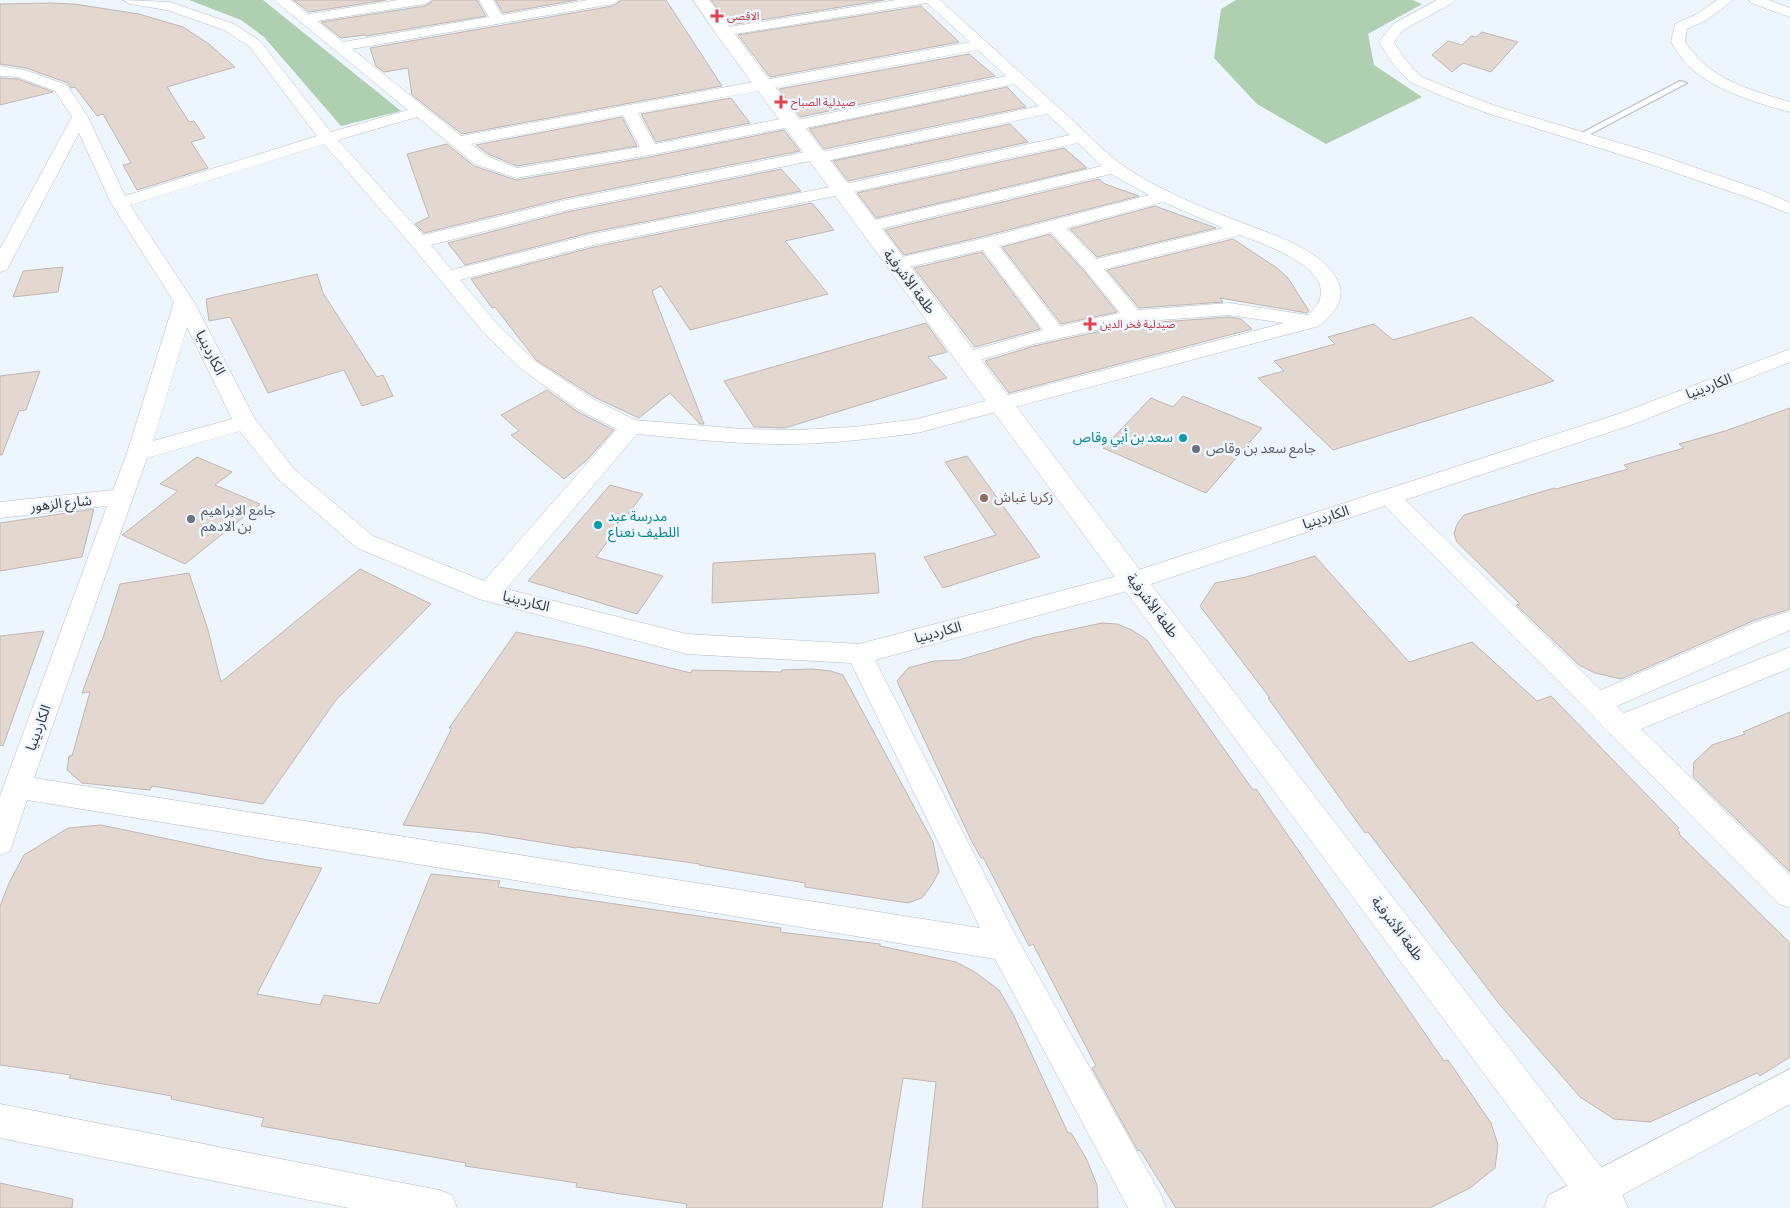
<svg xmlns="http://www.w3.org/2000/svg" width="1790" height="1208" viewBox="0 0 1790 1208" font-family="'Source Sans 3','Noto Sans Arabic',sans-serif">
	<style>
		.green { fill: #afcfb1 }
		.building { fill: #e2d8d0; stroke: #c1b7b0 }
		.lines { fill: none; stroke-linecap: round; stroke-linejoin: round }
		.lane-casing { stroke: #b3bbc3; stroke-width: 2 }
		.street-casing { stroke: #b3bbc3; stroke-width: 1 }
		.secondary-casing { stroke: #b3bbc3; stroke-width: 1 }
		.lane { fill: #fff; fill-rule: evenodd }
		.street { fill: #fff; fill-rule: evenodd }
		.secondary { fill: #fff; fill-rule: evenodd }
		.health-dot { fill: #e0444e; stroke: #edf6fe; stroke-width: 2 }
		.culture-dot { fill: #0f9aa8; stroke: #edf6fe; stroke-width: 2 }
		.worship-dot { fill: #6b7280; stroke: #edf6fe; stroke-width: 2 }
		.education-dot { fill: #8d6e63; stroke: #edf6fe; stroke-width: 2 }
		.labels { text-anchor: middle; dominant-baseline: central; stroke-width: 5; stroke-linejoin: round; paint-order: stroke }
		.far-health-label { font-size: 11px; fill: #be3a42; stroke: #edf6fe; text-anchor: start }
		.street-label { font-size: 14px; fill: #34373b; stroke: #edf6fe }
		.culture-label { font-size: 14px; fill: #0d838f; stroke: #edf6fe; text-anchor: end }
		.worship-label { font-size: 14px; fill: #5b616d; stroke: #edf6fe; text-anchor: start }
		.education-label { font-size: 14px; fill: #785e54; stroke: #edf6fe; text-anchor: start }
	</style>
	<rect width="100%" height="100%" fill="#edf6fe"/>
	<g class="green">
		<path d="M 189,0 L 263,0 L 401,111 L 341,126 L 264,37 L 241,20 Z"/>
		<path d="M 1236,0 L 1412,0 L 1422,4 L 1368,34 L 1374,65 L 1422,97 L 1326,144 L 1257,104 L 1214,58 L 1221,9 Z"/>
	</g>
	<g class="building">
		<path d="M 293,0 L 386,0 L 309,12 Z"/>
		<path d="M 434,0 L 477,0 L 486,16 L 366,36 L 365,35 L 341,38 L 321,22 L 425,6 Z"/>
		<path d="M 495,0 L 577,0 L 503,13 Z"/>
		<path d="M 622,0 L 666,0 L 722,86 L 462,134 L 412,95 L 408,68 L 384,72 L 376,66 L 370,48 L 613,6 Z"/>
		<path d="M 711,0 L 884,0 L 730,25 Z"/>
		<path d="M 50,3 L 74,4 L 139,14 L 183,27 L 209,44 L 235,67 L 167,87 L 189,122 L 194,121 L 205,138 L 191,142 L 208,168 L 137,190 L 123,165 L 131,163 L 103,114 L 97,116 L 75,87 L 71,88 L 68,83 L 26,68 L 0,64 L 0,4 Z"/>
		<path d="M 921,6 L 959,42 L 770,77 L 738,35 Z"/>
		<path d="M 1482,32 L 1518,42 L 1491,72 L 1463,63 L 1452,72 L 1432,55 L 1448,41 L 1462,45 L 1471,36 L 1476,37 Z"/>
		<path d="M 969,54 L 995,76 L 800,117 L 779,89 Z"/>
		<path d="M 0,78 L 18,79 L 53,92 L 0,105 Z"/>
		<path d="M 1007,87 L 1026,107 L 824,149 L 809,129 Z"/>
		<path d="M 731,98 L 750,123 L 656,142 L 641,114 Z"/>
		<path d="M 622,117 L 637,146 L 517,166 L 488,154 L 476,145 Z"/>
		<path d="M 1010,124 L 1028,142 L 848,181 L 833,161 Z"/>
		<path d="M 784,130 L 800,151 L 566,198 L 424,233 L 415,224 L 429,217 L 407,154 L 447,144 L 474,166 L 516,180 L 650,157 Z"/>
		<path d="M 1064,148 L 1087,168 L 876,218 L 857,193 Z"/>
		<path d="M 781,169 L 801,191 L 593,232 L 465,265 L 448,243 L 567,212 Z"/>
		<path d="M 1099,179 L 1105,184 L 1139,196 L 985,236 L 904,255 L 885,230 Z"/>
		<path d="M 812,203 L 834,230 L 785,241 L 828,294 L 690,330 L 661,286 L 652,291 L 704,424 L 700,424 L 670,393 L 639,418 L 596,398 L 536,360 L 495,307 L 492,308 L 471,279 L 594,247 Z"/>
		<path d="M 1155,206 L 1216,228 L 1097,257 L 1070,229 Z"/>
		<path d="M 1050,234 L 1084,271 L 1117,312 L 1061,324 L 1002,247 Z"/>
		<path d="M 1233,239 L 1277,268 L 1288,278 L 1309,311 L 1307,313 L 1220,298 L 1223,302 L 1139,308 L 1107,270 Z"/>
		<path d="M 982,252 L 1040,329 L 975,347 L 914,268 Z"/>
		<path d="M 63,267 L 58,292 L 13,297 L 23,271 Z"/>
		<path d="M 317,274 L 323,293 L 377,377 L 383,375 L 393,396 L 362,406 L 344,370 L 268,393 L 230,317 L 209,321 L 206,299 Z"/>
		<path d="M 1229,317 L 1241,319 L 1252,329 L 1009,393 L 985,361 L 1034,346 L 1133,324 Z"/>
		<path d="M 1472,317 L 1554,381 L 1333,450 L 1258,378 L 1284,371 L 1274,361 L 1335,344 L 1328,337 L 1374,324 L 1393,340 Z"/>
		<path d="M 926,323 L 947,352 L 928,357 L 947,378 L 785,428 L 754,427 L 724,381 Z"/>
		<path d="M 40,371 L 26,410 L 19,411 L 2,455 L 0,455 L 0,376 Z"/>
		<path d="M 547,390 L 578,412 L 614,430 L 587,460 L 564,479 L 511,435 L 519,431 L 501,415 Z"/>
		<path d="M 1183,396 L 1262,428 L 1206,493 L 1103,448 L 1151,398 L 1173,407 Z"/>
		<path d="M 1790,408 L 1790,609 L 1755,620 L 1621,679 L 1595,673 L 1579,665 L 1516,605 L 1520,604 L 1457,542 L 1454,534 L 1457,524 L 1464,515 L 1554,488 L 1556,489 L 1628,469 L 1624,465 L 1684,448 L 1679,444 L 1725,431 Z"/>
		<path d="M 967,456 L 1040,557 L 943,588 L 924,557 L 996,535 L 945,462 Z"/>
		<path d="M 197,457 L 232,472 L 215,485 L 260,504 L 185,564 L 122,535 L 178,491 L 160,484 Z"/>
		<path d="M 610,485 L 643,494 L 596,557 L 663,576 L 637,614 L 528,581 Z"/>
		<path d="M 94,509 L 82,557 L 0,571 L 0,523 Z"/>
		<path d="M 875,553 L 879,593 L 712,603 L 713,563 Z"/>
		<path d="M 1315,556 L 1409,662 L 1472,642 L 1537,701 L 1551,696 L 1679,828 L 1677,829 L 1680,833 L 1679,834 L 1790,943 L 1790,1057 L 1760,1076 L 1757,1073 L 1650,1122 L 1614,1119 L 1580,1097 L 1500,1005 L 1368,832 L 1365,833 L 1268,698 L 1270,698 L 1200,606 L 1215,583 L 1246,577 Z"/>
		<path d="M 360,569 L 431,604 L 336,700 L 263,804 L 152,786 L 150,790 L 82,783 L 67,770 L 69,756 L 72,756 L 90,692 L 82,693 L 101,641 L 102,641 L 120,584 L 189,573 L 208,630 L 221,682 Z"/>
		<path d="M 1102,623 L 1117,624 L 1132,630 L 1147,640 L 1253,790 L 1256,789 L 1444,1061 L 1448,1060 L 1491,1123 L 1498,1145 L 1495,1168 L 1470,1188 L 1430,1208 L 1176,1208 L 1140,1150 L 1138,1151 L 1092,1068 L 1096,1066 L 1033,944 L 1029,946 L 983,857 L 981,858 L 971,840 L 897,681 L 908,668 L 934,661 L 959,660 L 1036,637 Z"/>
		<path d="M 44,631 L 3,746 L 0,745 L 0,636 Z"/>
		<path d="M 516,632 L 586,647 L 691,673 L 692,670 L 781,672 L 782,670 L 812,669 L 831,671 L 843,675 L 933,842 L 939,872 L 931,886 L 922,898 L 908,903 L 805,887 L 805,883 L 699,865 L 700,864 L 577,847 L 576,848 L 484,833 L 403,825 L 452,728 L 449,728 Z"/>
		<path d="M 1790,712 L 1790,872 L 1693,777 L 1694,762 L 1712,745 L 1745,734 L 1743,732 Z"/>
		<path d="M 101,825 L 268,860 L 322,868 L 257,994 L 320,1005 L 324,995 L 379,1004 L 431,874 L 500,881 L 498,887 L 781,928 L 780,932 L 880,944 L 880,946 L 956,962 L 975,972 L 999,990 L 1013,1014 L 1068,1133 L 1071,1133 L 1086,1158 L 1097,1185 L 1098,1208 L 922,1208 L 936,1082 L 903,1078 L 882,1208 L 686,1208 L 687,1204 L 576,1187 L 577,1183 L 465,1166 L 466,1163 L 261,1126 L 264,1118 L 171,1099 L 172,1096 L 69,1078 L 71,1075 L 0,1065 L 0,906 L 9,883 L 24,855 L 68,828 Z"/>
		<path d="M 0,1183 L 73,1199 L 72,1208 L 0,1208 Z"/>
	</g>
	<g class="lines">
		<g class="lane-casing">
			<path id="lane" d="M 1680,81 L 1687,83 L 1583,138 L 1576,136 Z"/>
		</g>
		<g class="street-casing">
			<g id="street">
				<path d="M 123,0 L 170,2 L 234,24 L 260,41 L 331,132 L 408,110 L 274,0 L 290,0 L 308,14 L 398,0 L 432,0 L 425,4 L 317,21 L 343,42 L 489,17 L 479,0 L 493,0 L 502,15 L 588,0 L 620,0 L 613,4 L 352,49 L 461,136 L 970,42 L 927,3 L 723,36 L 718,35 L 716,32 L 718,29 L 723,28 L 896,0 L 940,0 C 982,38 1025,77 1067,115 C 1089,135 1110,159 1136,174 C 1169,194 1206,209 1243,223 C 1271,234 1305,244 1327,266 C 1350,290 1342,307 1319,326 L 917,433 C 877,438 837,443 796,444 C 743,445 690,439 637,434 L 506,589 L 687,634 L 859,644 L 1129,573 L 1618,414 L 1790,349 L 1790,362 L 1634,424 L 1405,500 L 1601,690 L 1756,622 L 1790,611 L 1790,630 L 1617,706 L 1624,713 L 1790,647 L 1790,668 L 1641,729 L 1790,875 L 1790,908 L 1779,904 L 1385,506 L 1142,587 L 875,660 L 1016,936 L 1161,1195 L 1166,1208 L 1128,1208 L 995,959 L 27,800 L 10,851 L 0,855 L 0,796 L 107,506 L 0,518 L 0,502 L 113,490 L 127,453 L 174,302 L 111,203 L 79,133 L 9,266 L 7,270 L 0,272 L 0,249 L 72,117 L 55,91 L 18,77 L 0,76 L 0,66 L 25,70 L 67,85 L 88,117 L 125,196 L 317,136 L 250,47 L 224,30 L 167,10 L 130,4 ZM 978,50 L 1006,76 L 797,120 L 790,117 L 655,144 L 638,113 ZM 1014,84 L 1039,106 L 821,152 L 815,150 L 566,200 L 423,235 L 338,140 L 417,117 L 475,164 L 516,178 L 650,155 L 785,128 L 792,131 ZM 1047,114 L 1070,135 L 840,185 L 593,234 L 452,270 L 431,245 L 567,210 L 811,161 L 817,163 ZM 623,115 L 640,147 L 517,168 L 487,156 L 471,144 ZM 1078,143 L 1102,166 L 862,223 L 859,227 L 862,231 L 868,232 L 1111,174 L 1149,195 L 985,238 L 889,260 L 887,264 L 889,268 L 896,270 L 983,250 L 1043,330 L 959,354 L 956,358 L 959,362 L 966,364 L 1034,344 L 1133,322 L 1229,315 L 1284,323 L 917,419 L 854,427 L 796,430 L 743,429 L 635,420 L 595,400 L 535,361 L 498,325 L 460,280 L 594,245 L 840,195 ZM 324,144 L 412,246 L 484,333 L 521,369 L 579,410 L 617,429 L 484,581 L 373,536 L 294,469 L 255,419 L 194,302 L 130,205 ZM 1163,202 L 1223,228 L 1096,259 L 1067,228 ZM 1051,232 L 1085,270 L 1120,313 L 1060,326 L 999,246 ZM 1240,235 C 1269,246 1353,275 1308,315 L 1229,303 L 1138,310 L 1104,269 ZM 187,327 L 232,419 L 153,441 ZM 240,431 L 278,479 L 357,548 L 479,599 L 687,654 L 851,663 L 980,928 L 34,778 L 147,458 Z"/>
				<path d="M 1437,0 L 1455,0 L 1453,3 L 1403,30 L 1394,42 L 1404,58 L 1420,76 L 1456,91 L 1499,107 L 1653,153 L 1761,190 L 1790,203 L 1790,214 L 1749,198 L 1641,161 L 1487,113 L 1444,97 L 1410,82 L 1393,64 L 1379,42 L 1393,24 Z"/>
				<path d="M 1717,0 L 1733,0 L 1707,20 L 1687,29 L 1685,42 C 1690,48 1695,55 1700,60 C 1723,83 1760,93 1790,102 L 1790,112 C 1759,104 1713,90 1690,67 C 1682,60 1676,50 1671,42 L 1675,24 L 1697,14 Z"/>
				<path d="M 1749,0 L 1769,0 L 1790,8 L 1790,17 L 1751,3 Z"/>
				<path d="M 1790,1069 L 1790,1104 L 1598,1208 L 1544,1208 L 1549,1195 Z"/>
				<path d="M 0,1104 L 439,1190 L 452,1195 L 457,1208 L 349,1208 L 0,1138 Z"/>
			</g>
		</g>
		<g class="secondary-casing">
			<path id="secondary" d="M 693,0 L 709,0 L 1143,574 L 1622,1194 L 1628,1208 L 1584,1208 L 1123,588 L 717,35 Z"/>
		</g>
		<use href="#lane" class="lane"/>
		<use href="#street" class="street"/>
		<use href="#secondary" class="secondary"/>
	</g>
	<g class="health-dot">
		<path d="M714.5 8.5h5v5h5v5h-5v5h-5v-5h-5v-5h5z"/>
		<path d="M778.5 94.5h5v5h5v5h-5v5h-5v-5h-5v-5h5z"/>
		<path d="M1087.5 316.5h5v5h5v5h-5v5h-5v-5h-5v-5h5z"/>
	</g>
	<g class="culture-dot">
		<circle cx="1183" cy="438" r="5"/>
		<circle cx="598" cy="525" r="5"/>
	</g>
	<g class="worship-dot">
		<circle cx="1196" cy="449" r="5"/>
		<circle cx="191" cy="519" r="5"/>
	</g>
	<circle class="education-dot" cx="984" cy="498" r="5"/>
	<g class="labels">
		<g class="far-health-label">
			<text x="727" y="16">الاقصى</text>
			<text x="791" y="102">صيدلية الصباح</text>
			<text x="1100" y="324">صيدلية فخر الدين</text>
		</g>
		<g class="street-label">
			<text transform="translate(909 282) rotate(53)">طلعة الأشرفية</text>
			<text transform="translate(210 353) rotate(63)">الكاردينيا</text>
			<text transform="translate(1709 387) rotate(-21)">الكاردينيا</text>
			<text transform="translate(61 504) rotate(-6)">شارع الزهور</text>
			<text transform="translate(1326 518) rotate(-18)">الكاردينيا</text>
			<text transform="translate(526 602) rotate(14)">الكاردينيا</text>
			<text transform="translate(1152 606) rotate(53)">طلعة الأشرفية</text>
			<text transform="translate(938 633) rotate(-15)">الكاردينيا</text>
			<text transform="translate(39 728) rotate(-70)">الكاردينيا</text>
			<text transform="translate(1397 929) rotate(53)">طلعة الأشرفية</text>
		</g>
		<g class="culture-label">
			<text x="1173" y="438">سعد بن أبي وقاص</text>
			<text x="608" y="517" text-anchor="start">مدرسة عبد<tspan x="608" dy="16">اللطيف نعناع</tspan></text>
		</g>
		<g class="worship-label">
			<text x="1206" y="449">جامع سعد بن وقاص</text>
			<text x="201" y="511">جامع الابراهيم<tspan x="201" dy="16">بن الادهم</tspan></text>
		</g>
		<g class="education-label">
			<text x="994" y="498">زكريا غباش</text>
		</g>
	</g>
</svg>
